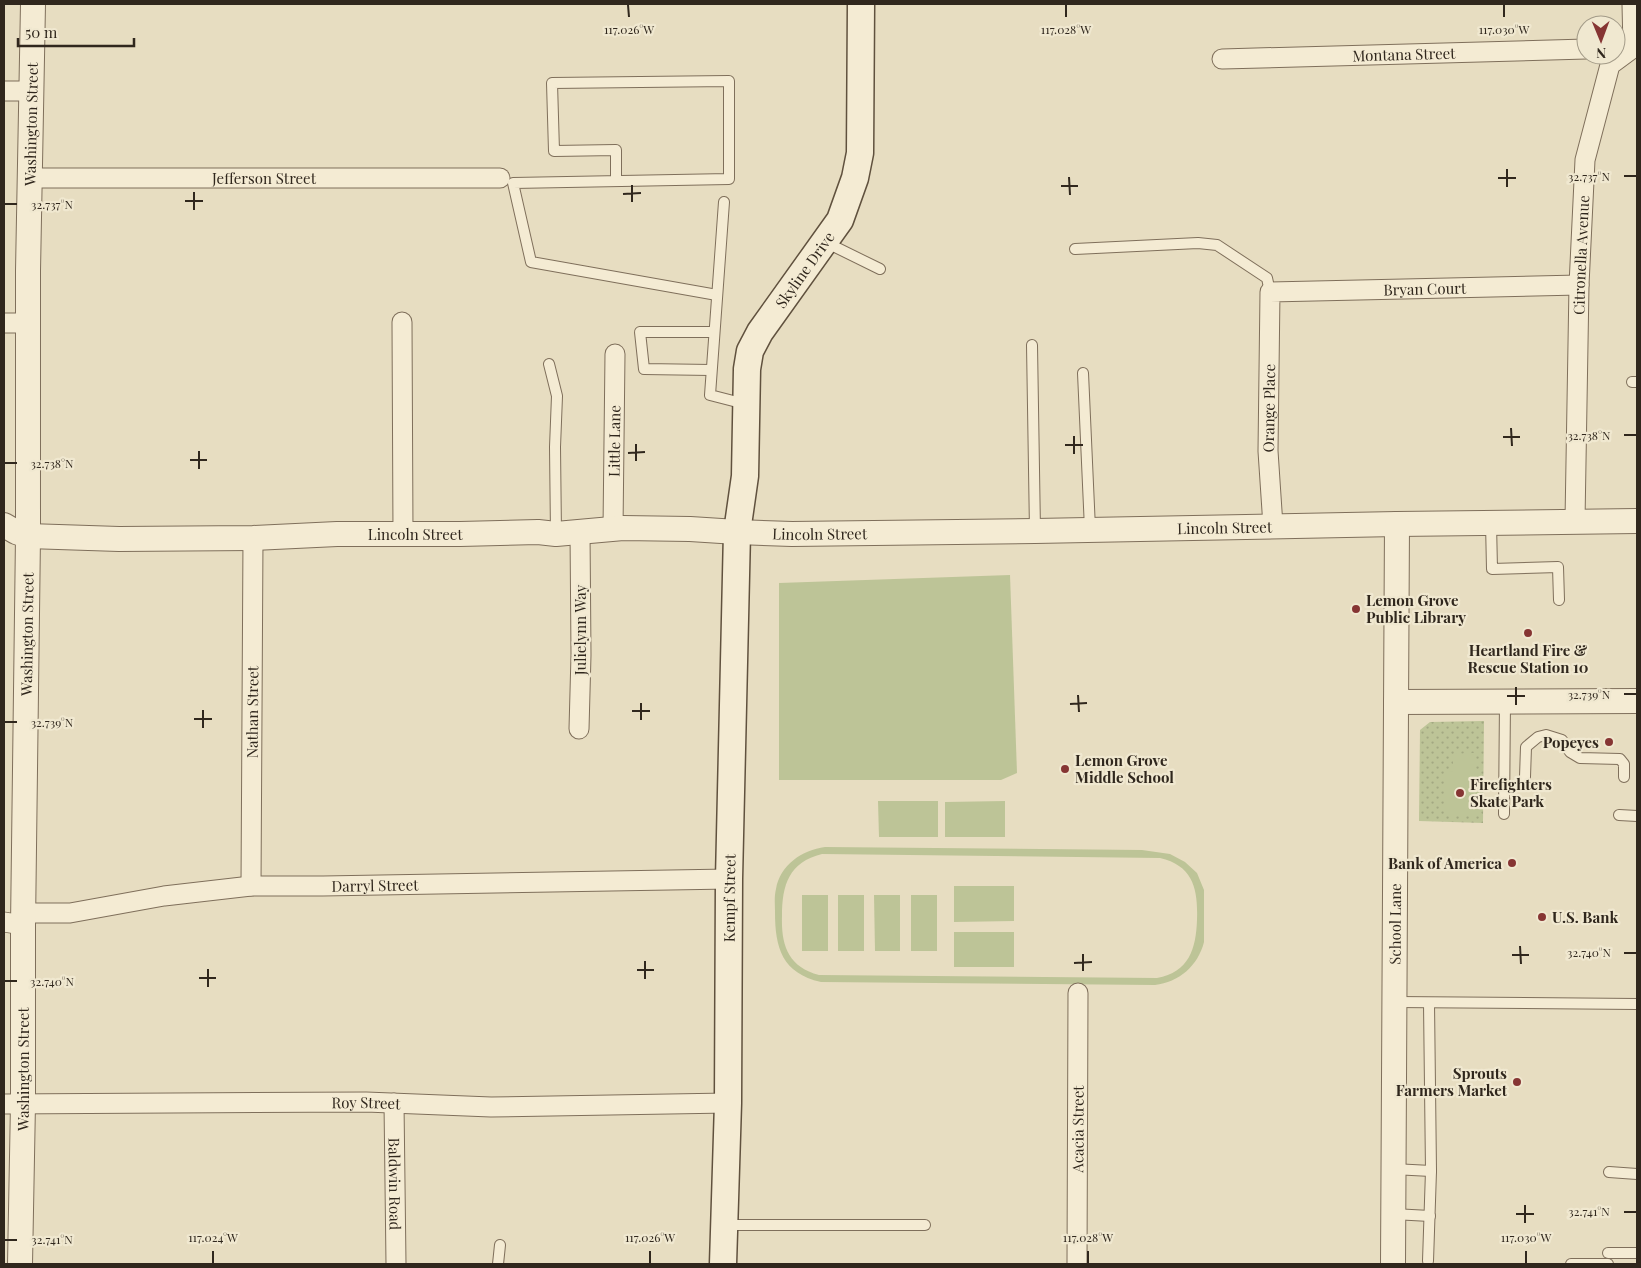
<svg xmlns="http://www.w3.org/2000/svg" width="1641" height="1268" viewBox="0 0 1641 1268" font-family="'Playfair Display',serif">
	<style>
		.park { fill: url(#park-dots) }
		.pitch { fill: #bdc497; fill-rule: evenodd }
		.lines { fill: none; stroke-linecap: round; stroke-linejoin: round }
		.service-casing { stroke: #7f6f5b; stroke-width: 12 }
		.minor-casing { stroke: #7f6f5b; stroke-width: 21 }
		.tertiary-casing { stroke: #7f6f5b; stroke-width: 26 }
		.secondary-casing { stroke: #60513e; stroke-width: 29 }
		.service { stroke: #f4ebd3; stroke-width: 10 }
		.minor { stroke: #f4ebd3; stroke-width: 19 }
		.tertiary { stroke: #f4ebd3; stroke-width: 24 }
		.secondary { stroke: #f4ebd3; stroke-width: 26 }
		.ticks { fill: none; stroke: #30271d; stroke-width: 2 }
		.poi-dot { fill: #863533; stroke: #f0e8d0; stroke-width: 2 }
		.labels { text-anchor: middle; dominant-baseline: central; stroke-width: 4.5; stroke-linejoin: round; paint-order: stroke }
		.street-label { font-size: 15px; fill: #30271d; stroke: #f0e8d0 }
		.poi-label { font-size: 15px; font-weight: bold; fill: #30271d; stroke: #f0e8d0; text-anchor: start }
		.ticks-label { font-size: 12px; text-anchor: middle; fill: #30271d; stroke: #f0e8d0; stroke-width: 4.5; stroke-linejoin: round; paint-order: stroke }
	</style>
	<defs>
		<pattern id="park-dots" width="8" height="8" patternUnits="userSpaceOnUse" patternTransform="scale(1.25)"><rect width="8" height="8" fill="#bdc497"/><path d="M2 2h.1M6 6h.1" fill="none" stroke="#a3a882" stroke-width="1.8" stroke-linecap="round"/></pattern>
	</defs>
	<rect width="100%" height="100%" fill="#e7ddc1"/>
	<path class="park" d="M 1484,721 L 1483,823 L 1419,821 L 1420,730 L 1430,722 Z"/>
	<g class="pitch">
		<path d="M 1010,575 L 1017,773 L 1001,780 L 779,780 L 779,583 Z"/>
		<path d="M 1474,753 L 1474,814 L 1445,814 L 1445,772 L 1453,771 L 1453,754 Z"/>
		<path d="M 878,801 L 938,801 L 938,837 L 879,837 Z"/>
		<path d="M 1005,801 L 1005,837 L 945,837 L 945,802 Z"/>
		<path d="M 825,847 L 1142,850 L 1170,854 L 1185,862 L 1197,873 L 1204,890 L 1204,942 C 1198,966 1179,982 1155,985 L 821,982 C 782,973 775,948 775,912 C 775,905 774,897 776,889 C 780,865 802,850 825,847 ZM 822,854 L 1160,858 C 1194,866 1198,890 1197,920 C 1196,949 1189,972 1157,978 L 819,975 C 788,967 781,945 782,916 C 782,885 789,862 822,854 Z"/>
		<path d="M 954,886 L 1014,886 L 1014,921 L 954,922 Z"/>
		<rect x="802" y="895" width="26" height="56"/>
		<rect x="838" y="895" width="26" height="56"/>
		<path d="M 874,895 L 900,895 L 900,951 L 875,951 Z"/>
		<rect x="911" y="895" width="26" height="56"/>
		<rect x="954" y="932" width="60" height="35"/>
	</g>
	<g class="lines">
		<g class="service-casing">
			<g id="service">
				<path d="M 616,181 L 616,150 L 554,151 L 552,83 L 729,81 L 729,179 L 513,183 L 531,262 L 717,295"/>
				<path d="M 724,202 L 710,395 L 745,404"/>
				<path d="M 825,242 L 880,269"/>
				<path d="M 1075,249 L 1198,243 L 1217,245 L 1267,278 L 1270,292"/>
				<path d="M 1032,345 L 1035,531"/>
				<path d="M 549,364 L 557,396 L 555,447 L 556,534"/>
				<path d="M 711,370 L 644,369 L 640,332 L 714,332"/>
				<path d="M 1083,373 L 1090,529"/>
				<path d="M 1632,382 L 1637,382"/>
				<path d="M 1491,523 L 1492,569 L 1558,567 L 1559,600"/>
				<path d="M 1525,777 L 1526,747 L 1538,737 L 1546,735 L 1562,740 L 1570,752 L 1580,758 L 1620,759 L 1624,764 L 1624,777"/>
				<path d="M 1504,814 L 1505,702"/>
				<path d="M 1619,815 L 1637,816"/>
				<path d="M 1395,1002 L 1637,1004"/>
				<path d="M 1393,1169 L 1431,1171"/>
				<path d="M 1609,1172 L 1637,1174"/>
				<path d="M 1393,1214 L 1430,1216"/>
				<path d="M 725,1225 L 925,1225"/>
				<path d="M 1608,1253 L 1637,1253"/>
				<path d="M 1428,1261 L 1431,1171 L 1429,1003"/>
				<path d="M 498,1264 L 500,1245"/>
				<path d="M 1571,1264 L 1608,1264"/>
			</g>
		</g>
		<g class="minor-casing">
			<g id="minor">
				<path d="M 1632,4 L 1633,48"/>
				<path id="s1" d="M 1222,59 L 1586,49"/>
				<path d="M 4,91 L 32,91"/>
				<path id="s2" d="M 29,178 L 500,178"/>
				<path d="M 402,322 L 403,534"/>
				<path d="M 4,323 L 28,323"/>
				<path id="s3" d="M 1575,521 L 1579,285 L 1585,160 L 1610,65 L 1633,48"/>
				<path id="s4" d="M 1273,526 L 1268,451 L 1270,292 L 1579,285"/>
				<path id="s5" d="M 613,529 L 615,354"/>
				<path d="M 579,729 L 581,655 L 580,531"/>
				<path id="s6" d="M 251,886 L 253,538"/>
				<path id="s7" d="M 23,913 L 70,913 L 164,896 L 251,886 L 323,886 L 729,879"/>
				<path d="M 4,922 L 23,925"/>
				<path id="s8" d="M 394,1103 L 396,1264"/>
				<path id="s9" d="M 4,1104 L 366,1102 L 491,1107 L 728,1103"/>
				<path id="s10" d="M 1077,1264 L 1078,993"/>
			</g>
		</g>
		<g class="tertiary-casing">
			<g id="tertiary">
				<path id="s11" d="M 4,525 L 16,532 L 28,536 L 119,539 L 253,538 L 337,534 L 460,534 L 538,532 L 556,534 L 623,528 L 690,529 L 737,532 L 792,534 L 1035,531 L 1397,524 L 1637,521"/>
				<path d="M 1396,702 L 1637,701"/>
				<path id="s12" d="M 20,1264 L 23,1103 L 23,925 L 28,536 L 28,271 L 33,4"/>
				<path id="s13" d="M 1393,1264 L 1397,524"/>
			</g>
		</g>
		<g class="secondary-casing">
			<g id="secondary">
				<path id="s14" d="M 723,1264 L 728,1103 L 729,879 L 737,532 L 745,476 L 747,369 L 750,351 L 760,332 L 840,220 L 855,178 L 860,153 L 861,4"/>
			</g>
		</g>
		<use href="#service" class="service"/>
		<use href="#minor" class="minor"/>
		<use href="#tertiary" class="tertiary"/>
		<use href="#secondary" class="secondary"/>
	</g>
	<path class="ticks" d="M 628,5 L 629,17M 1066,5 L 1066,17M 1504,5 L 1504,17M 1507,169 L 1507,187M 1624,176 L 1636,176M 1069,177 L 1070,195M 1498,178 L 1516,178M 632,185 L 632,202M 1061,186 L 1078,186M 194,192 L 194,210M 623,194 L 641,193M 185,201 L 203,201M 5,204 L 17,204M 1511,428 L 1512,446M 1624,435 L 1636,435M 1074,436 L 1074,454M 1503,437 L 1520,437M 636,444 L 636,461M 1065,445 L 1083,445M 199,451 L 199,469M 628,453 L 645,452M 190,460 L 207,460M 5,463 L 17,463M 1516,687 L 1516,705M 1624,694 L 1636,694M 1078,695 L 1079,712M 1507,696 L 1525,696M 641,703 L 641,720M 1070,704 L 1087,703M 203,710 L 203,728M 632,711 L 650,711M 194,719 L 212,719M 5,722 L 17,722M 1520,946 L 1521,964M 1624,953 L 1636,953M 1083,954 L 1083,971M 1512,955 L 1529,955M 645,961 L 645,979M 1074,963 L 1092,962M 208,969 L 208,987M 637,970 L 654,970M 199,978 L 216,978M 5,981 L 17,981M 1525,1205 L 1525,1223M 1624,1212 L 1636,1212M 1516,1214 L 1534,1214M 5,1240 L 17,1240M 213,1251 L 213,1263M 650,1251 L 650,1263M 1088,1251 L 1088,1263M 1526,1251 L 1526,1263"/>
	<g class="poi-dot">
		<circle cx="1356" cy="609" r="5"/>
		<circle cx="1528" cy="633" r="5"/>
		<circle cx="1609" cy="742" r="5"/>
		<circle cx="1065" cy="769" r="5"/>
		<circle cx="1460" cy="793" r="5"/>
		<circle cx="1512" cy="863" r="5"/>
		<circle cx="1542" cy="917" r="5"/>
		<circle cx="1517" cy="1082" r="5"/>
	</g>
	<g class="labels">
		<g class="street-label">
			<text stroke="none"><textPath href="#s1" startOffset="182">Montana Street</textPath></text>
			<text stroke="none"><textPath href="#s12" startOffset="1140">Washington Street</textPath></text>
			<text stroke="none"><textPath href="#s2" startOffset="235">Jefferson Street</textPath></text>
			<text stroke="none"><textPath href="#s3" startOffset="266">Citronella Avenue</textPath></text>
			<text stroke="none"><textPath href="#s14" startOffset="1012">Skyline Drive</textPath></text>
			<text stroke="none"><textPath href="#s4" startOffset="389">Bryan Court</textPath></text>
			<text stroke="none"><textPath href="#s4" startOffset="118">Orange Place</textPath></text>
			<text stroke="none"><textPath href="#s5" startOffset="88">Little Lane</textPath></text>
			<text stroke="none"><textPath href="#s11" startOffset="1224">Lincoln Street</textPath></text>
			<text stroke="none"><textPath href="#s11" startOffset="819">Lincoln Street</textPath></text>
			<text stroke="none"><textPath href="#s11" startOffset="414">Lincoln Street</textPath></text>
			<text transform="translate(580 630) rotate(-90)">Julielynn Way</text>
			<text stroke="none"><textPath href="#s12" startOffset="630">Washington Street</textPath></text>
			<text stroke="none"><textPath href="#s6" startOffset="174">Nathan Street</textPath></text>
			<text stroke="none"><textPath href="#s7" startOffset="354">Darryl Street</textPath></text>
			<text stroke="none"><textPath href="#s14" startOffset="366">Kempf Street</textPath></text>
			<text stroke="none"><textPath href="#s13" startOffset="340">School Lane</textPath></text>
			<text stroke="none"><textPath href="#s12" startOffset="195">Washington Street</textPath></text>
			<text stroke="none"><textPath href="#s9" startOffset="362">Roy Street</textPath></text>
			<text stroke="none"><textPath href="#s10" startOffset="135">Acacia Street</textPath></text>
			<text stroke="none"><textPath href="#s8" startOffset="81">Baldwin Road</textPath></text>
		</g>
		<g class="poi-label">
			<text x="1366" y="600">Lemon Grove<tspan x="1366" dy="17">Public Library</tspan></text>
			<text x="1528" y="650" text-anchor="middle">Heartland Fire &amp;<tspan x="1528" dy="17">Rescue Station 10</tspan></text>
			<text x="1599" y="742" text-anchor="end">Popeyes</text>
			<text x="1075" y="760">Lemon Grove<tspan x="1075" dy="17">Middle School</tspan></text>
			<text x="1470" y="784">Firefighters<tspan x="1470" dy="17">Skate Park</tspan></text>
			<text x="1502" y="863" text-anchor="end">Bank of America</text>
			<text x="1552" y="917">U.S. Bank</text>
			<text x="1507" y="1073" text-anchor="end">Sprouts<tspan x="1507" dy="17">Farmers Market</tspan></text>
		</g>
	</g>
	<g class="ticks-label">
		<text x="629" y="34">117.026°W</text>
		<text x="1066" y="34">117.028°W</text>
		<text x="1504" y="34">117.030°W</text>
		<text x="1589" y="181">32.737°N</text>
		<text x="52" y="209">32.737°N</text>
		<text x="1589" y="440">32.738°N</text>
		<text x="52" y="468">32.738°N</text>
		<text x="1589" y="699">32.739°N</text>
		<text x="52" y="727">32.739°N</text>
		<text x="1589" y="957">32.740°N</text>
		<text x="52" y="986">32.740°N</text>
		<text x="1589" y="1216">32.741°N</text>
		<text x="213" y="1242">117.024°W</text>
		<text x="650" y="1242">117.026°W</text>
		<text x="1088" y="1242">117.028°W</text>
		<text x="1526" y="1242">117.030°W</text>
		<text x="52" y="1244">32.741°N</text>
	</g>
	<rect width="1641" height="1268" fill="none" stroke="#30271d" stroke-width="10"/>
	<g transform="translate(1601 40) rotate(179)"><circle r="24" fill="#f0e8d0" stroke="#a39b88"/>
	<path d="M0-4L9 19L0 12L-9 19Z" fill="#863533"/>
	<text y="-8" font-size="14" font-weight="bold" text-anchor="middle" fill="#30271d">N</text>
	</g>
	<path d="M18 38v8h116v-8" fill="none" stroke="#30271d" stroke-width="2.5"/>
	<text x="25" y="38" font-size="15" fill="#30271d" stroke="#f0e8d0" stroke-width="4" paint-order="stroke">50 m</text>
</svg>
